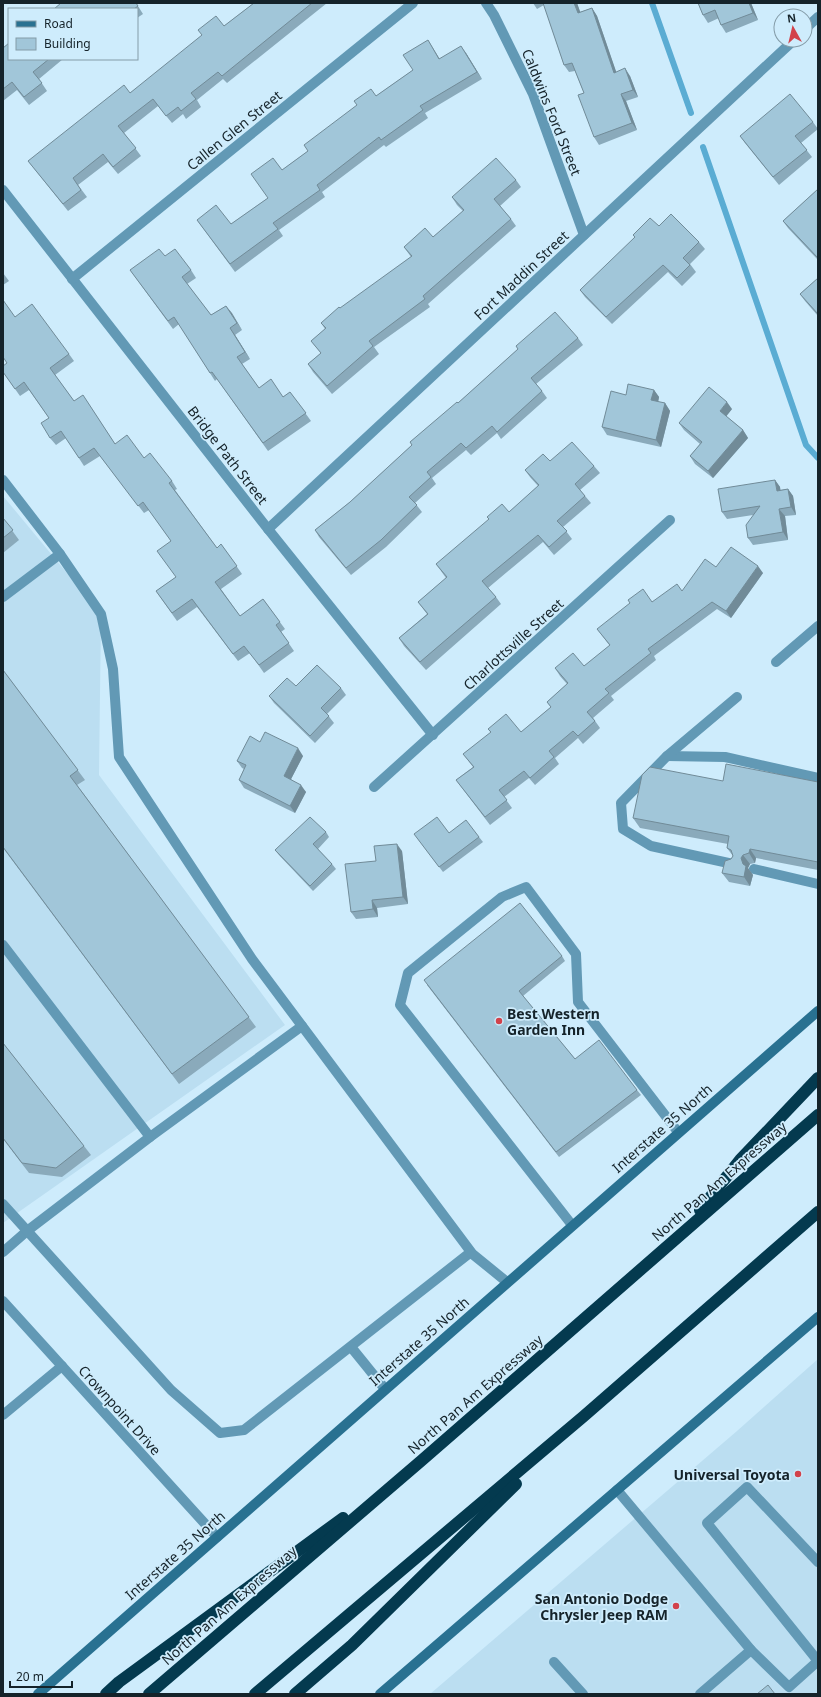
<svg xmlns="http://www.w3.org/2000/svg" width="821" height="1697" viewBox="0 0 821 1697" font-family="'Noto Sans',sans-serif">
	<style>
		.built { fill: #bbdef1 }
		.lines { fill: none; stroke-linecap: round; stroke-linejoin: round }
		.stream { stroke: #5aacd3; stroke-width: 6 }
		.service { stroke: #6299b5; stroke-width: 10 }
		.minor { stroke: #6299b5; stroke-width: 10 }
		.secondary { stroke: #297191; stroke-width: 10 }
		.motorway { stroke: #043a4f; stroke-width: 12 }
		.wall { fill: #8aaabb }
		.shaded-wall { fill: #718b98 }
		.building { fill: #a1c6d9; stroke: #718b98 }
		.poi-dot { fill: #d2424b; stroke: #ceecfc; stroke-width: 1.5 }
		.labels { text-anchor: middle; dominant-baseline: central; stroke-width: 3.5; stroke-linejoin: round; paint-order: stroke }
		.street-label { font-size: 14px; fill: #15232a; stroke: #ceecfc }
		.poi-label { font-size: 14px; font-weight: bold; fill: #15232a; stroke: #ceecfc; text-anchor: end }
	</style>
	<rect width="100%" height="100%" fill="#ceecfc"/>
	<g class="built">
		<path d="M 3,496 L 101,614 L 99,775 L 285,1025 L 3,1223 Z"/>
		<path d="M 818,1359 L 818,1694 L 430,1694 L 737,1431 Z"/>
	</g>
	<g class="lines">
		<g class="stream">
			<path d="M 652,3 L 691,113"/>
			<path d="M 703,147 L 806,445 L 818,458"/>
		</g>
		<g class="service">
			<path d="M 3,480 L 60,554 L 3,597"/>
			<path d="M 776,662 L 818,626"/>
			<path d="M 667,756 L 725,757 L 818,778"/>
			<path d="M 733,864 L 651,846 L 623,829 L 621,803 L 667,756 L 737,697"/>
			<path d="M 754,869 L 818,884"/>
			<path d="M 3,945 L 150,1137 L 27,1231 L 3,1252"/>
			<path d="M 150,1137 L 302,1026"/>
			<path d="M 3,1204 L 171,1390 L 220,1433 L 244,1430 L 471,1252 L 252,959 L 119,757 L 113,669 L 101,614 L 60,554"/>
			<path d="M 572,1225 L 400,1005 L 408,973 L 502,897 L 526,887 L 576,954 L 578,1002 L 678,1132"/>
			<path d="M 470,1252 L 507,1282"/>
			<path d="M 351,1347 L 385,1389"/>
			<path d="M 3,1415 L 62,1366"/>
			<path d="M 617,1490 L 751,1650 L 700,1694"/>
			<path d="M 818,1562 L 747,1487 L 707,1523 L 818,1661"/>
			<path d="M 751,1650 L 789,1687 L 818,1661"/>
			<path d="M 554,1662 L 583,1694"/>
		</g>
		<g class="minor">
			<path d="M 486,3 L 494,15 L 533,94 L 584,235"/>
			<path d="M 805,29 L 818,17"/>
			<path d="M 3,190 L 268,529 L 433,735"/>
			<path d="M 72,279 L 413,3"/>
			<path d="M 268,529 L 794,40"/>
			<path d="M 374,787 L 670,520"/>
			<path d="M 3,1301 L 217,1537"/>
		</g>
		<g class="secondary">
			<path d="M 38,1694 L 818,1011"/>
			<path d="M 380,1694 L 818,1317"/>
		</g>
		<g class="motorway">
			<path d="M 700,1210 L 740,1160 L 818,1078"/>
			<path d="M 106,1694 L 119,1682 L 343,1518"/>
			<path d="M 149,1694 L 421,1461 L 818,1115"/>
			<path d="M 255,1694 L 584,1416 L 818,1212"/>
			<path d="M 295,1694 L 352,1645 L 516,1484"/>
		</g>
	</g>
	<g class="wall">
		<path d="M 136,3 L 143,14 L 137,18 L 137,9 L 54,9 Z"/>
		<path d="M 254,3 L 327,3 L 227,83 L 223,79 L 197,100 L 201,107 L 186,119 L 183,114 L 172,123 L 158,106 L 124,133 L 141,156 L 118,174 L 108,162 L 78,185 L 87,197 L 68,211 L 28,161 L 130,93 L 224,26 Z"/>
		<path d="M 533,3 L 577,3 L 580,12 L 592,8 L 597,16 L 616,72 L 630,76 L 638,97 L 626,101 L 637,130 L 599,145 L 594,137 L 584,93 L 575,71 L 569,72 L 564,65 L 544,5 L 537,9 Z"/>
		<path d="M 698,3 L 751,3 L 758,20 L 726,33 L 721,25 L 719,18 L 708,23 L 703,15 Z"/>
		<path d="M 428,40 L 439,59 L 466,53 L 482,79 L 425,113 L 428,118 L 386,147 L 384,145 L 322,192 L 325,197 L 279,230 L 283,236 L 235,272 L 197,220 L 231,224 L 268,198 L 282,170 L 308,151 L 376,96 L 413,70 Z"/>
		<path d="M 3,48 L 9,59 L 63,59 L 39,79 L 47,91 L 29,105 L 17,90 L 3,101 Z"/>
		<path d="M 813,122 L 818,129 L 801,143 L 812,157 L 779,185 L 745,143 L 740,136 Z"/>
		<path d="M 516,180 L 521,187 L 500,206 L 511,219 L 516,226 L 428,304 L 430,307 L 374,347 L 379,354 L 332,394 L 313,372 L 308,364 L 321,353 L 311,341 L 325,329 L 321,323 L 411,257 L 404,247 L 433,237 L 463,211 L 457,205 L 452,197 Z"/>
		<path d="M 818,189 L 818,260 L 788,228 L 783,221 Z"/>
		<path d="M 659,226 L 699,242 L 705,249 L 690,264 L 696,272 L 682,286 L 668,272 L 612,324 L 585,297 L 580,290 L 635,238 L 633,235 Z"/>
		<path d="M 165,256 L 191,270 L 196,278 L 187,284 L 211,315 L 226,306 L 242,330 L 235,335 L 250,359 L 242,364 L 259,388 L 283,397 L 290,392 L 311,421 L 268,451 L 217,379 L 215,381 L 179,324 L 173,329 L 130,270 Z"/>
		<path d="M 3,273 L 9,281 L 3,285 Z"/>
		<path d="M 818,278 L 818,316 L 805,301 L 800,294 Z"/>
		<path d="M 15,317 L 69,354 L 74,361 L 55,375 L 74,401 L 88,403 L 115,444 L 144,458 L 172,481 L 177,489 L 175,490 L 217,548 L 221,544 L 242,574 L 221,589 L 240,616 L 263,599 L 285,629 L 281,632 L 294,651 L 264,673 L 250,653 L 238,661 L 197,607 L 177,621 L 156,591 L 176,577 L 171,541 L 149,510 L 144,513 L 100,456 L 84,466 L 66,438 L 56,445 L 50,438 L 49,418 L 29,390 L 20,396 L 3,372 L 7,363 Z"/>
		<path d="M 578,338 L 583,345 L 536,384 L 542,391 L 547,398 L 501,439 L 497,433 L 471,455 L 466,450 L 432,478 L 436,484 L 415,503 L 422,512 L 386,547 L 351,575 L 319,537 L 315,530 L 350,502 L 412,445 L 410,442 L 458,403 L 518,349 L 516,346 Z"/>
		<path d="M 654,390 L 659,397 L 658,402 L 665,403 L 670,411 L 661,447 L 607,435 L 602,427 L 626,395 Z"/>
		<path d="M 732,409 L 726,416 L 743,430 L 748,438 L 713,478 L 695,464 L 690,456 L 700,444 L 684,430 L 679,423 Z"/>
		<path d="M 550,461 L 594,466 L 600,473 L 580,490 L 591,503 L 563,527 L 572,539 L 554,555 L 543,542 L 488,588 L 496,597 L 501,604 L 426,670 L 404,646 L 399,638 L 427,614 L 418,602 L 446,578 L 436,564 L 509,512 L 538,486 L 530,477 L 525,470 Z"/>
		<path d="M 775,480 L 780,487 L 780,490 L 788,489 L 793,496 L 796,515 L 785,516 L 788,540 L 753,545 L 748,538 L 753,515 L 727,519 L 722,512 Z"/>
		<path d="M 3,518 L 19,540 L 3,553 Z"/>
		<path d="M 716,567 L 763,573 L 731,618 L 717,609 L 654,656 L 656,660 L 611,696 L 614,700 L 593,718 L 600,728 L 583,744 L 578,738 L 555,758 L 559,764 L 535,785 L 529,778 L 504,797 L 512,808 L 490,825 L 456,780 L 473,767 L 463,754 L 491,733 L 488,729 L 521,732 L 551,707 L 547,702 L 567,684 L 560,676 L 555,668 L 584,666 L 610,646 L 597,629 L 652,602 L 682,591 Z"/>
		<path d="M 3,670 L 85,780 L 77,785 L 256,1027 L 179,1084 L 3,848 Z"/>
		<path d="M 296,686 L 341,688 L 346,695 L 327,714 L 334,723 L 315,743 L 274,703 L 269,696 Z"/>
		<path d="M 260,742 L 303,756 L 291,779 L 306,792 L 295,813 L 244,788 L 239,780 L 244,769 L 242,768 L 237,761 Z"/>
		<path d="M 723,781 L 818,782 L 818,870 L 756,858 L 755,863 L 750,864 L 748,868 L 753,875 L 750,886 L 729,882 L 722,873 L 733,856 L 727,848 L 728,844 L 640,828 L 633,818 Z"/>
		<path d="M 326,832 L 329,837 L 318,849 L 332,864 L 336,869 L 313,891 L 279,855 L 275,850 Z"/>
		<path d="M 449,833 L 479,837 L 483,842 L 443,872 L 418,839 Z"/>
		<path d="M 402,851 L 408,904 L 377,908 L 378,917 L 356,919 L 351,912 L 376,861 Z"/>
		<path d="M 562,956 L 565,961 L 523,996 L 575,1059 L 637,1090 L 641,1095 L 559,1157 L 427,985 Z"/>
		<path d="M 3,1043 L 84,1146 L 91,1155 L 62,1177 L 29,1173 L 3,1139 Z"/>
	</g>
	<g class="shaded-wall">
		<path d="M 574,3 L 577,3 L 583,20 L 578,13 Z"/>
		<path d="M 749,3 L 751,3 L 758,20 L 753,13 Z"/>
		<path d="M 592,8 L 597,16 L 619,80 L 614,73 Z"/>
		<path d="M 428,40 L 433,48 L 444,66 L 439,59 Z"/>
		<path d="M 461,46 L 466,53 L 482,79 L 477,72 Z"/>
		<path d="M 625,68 L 630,76 L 638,97 L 633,90 Z"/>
		<path d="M 621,94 L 626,101 L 637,130 L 632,123 Z"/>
		<path d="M 226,306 L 232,313 L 242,330 L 237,323 Z"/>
		<path d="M 230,328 L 235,335 L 250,359 L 245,352 Z"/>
		<path d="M 654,390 L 659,397 L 657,408 L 651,400 Z"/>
		<path d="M 727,402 L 732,409 L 725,418 L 720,411 Z"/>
		<path d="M 665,403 L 670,411 L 661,447 L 656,440 Z"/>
		<path d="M 743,430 L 748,438 L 713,478 L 708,471 Z"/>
		<path d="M 775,480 L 780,487 L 782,498 L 777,491 Z"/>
		<path d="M 788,489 L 793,496 L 796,515 L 791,507 Z"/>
		<path d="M 779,509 L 785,516 L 788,540 L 783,532 Z"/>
		<path d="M 758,566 L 763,573 L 731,618 L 726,611 Z"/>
		<path d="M 298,748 L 303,756 L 289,783 L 284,776 Z"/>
		<path d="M 301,785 L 306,792 L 295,813 L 290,806 Z"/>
		<path d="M 397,844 L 402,851 L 408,904 L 403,897 Z"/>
		<path d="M 750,849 L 756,858 L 755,863 L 749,853 Z"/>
		<path d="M 743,855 L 750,864 L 748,868 L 753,875 L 750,886 L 744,877 L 743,864 L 741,858 Z"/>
		<path d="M 372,900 L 377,908 L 378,917 L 373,909 Z"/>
	</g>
	<g class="building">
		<path d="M 61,3 L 136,3 L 138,6 L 134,9 L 54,9 Z"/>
		<path d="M 254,3 L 312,3 L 222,76 L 218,72 L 191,93 L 196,99 L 181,111 L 178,107 L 166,116 L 153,99 L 118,126 L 136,148 L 113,167 L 103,154 L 73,178 L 81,190 L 63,204 L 28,161 L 124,85 L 130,93 L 202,35 L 198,30 L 216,16 L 224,26 Z"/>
		<path d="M 543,3 L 574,3 L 578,13 L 592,8 L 614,73 L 625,68 L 633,90 L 621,94 L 632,123 L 594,137 L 578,95 L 584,93 L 572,63 L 564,65 Z"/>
		<path d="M 698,3 L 749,3 L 753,13 L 721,25 L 715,10 L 703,15 Z"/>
		<path d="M 428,40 L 439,59 L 461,46 L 477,72 L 420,106 L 423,110 L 381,140 L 379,137 L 317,185 L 320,190 L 273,223 L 278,229 L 230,264 L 197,220 L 216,205 L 231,224 L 268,198 L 251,174 L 273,158 L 282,170 L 308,151 L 304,145 L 357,105 L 354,101 L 371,89 L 376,96 L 413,70 L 403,55 Z"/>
		<path d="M 9,43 L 9,59 L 49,59 L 33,72 L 42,83 L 24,97 L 12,82 L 3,89 L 3,48 Z"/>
		<path d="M 790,94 L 813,122 L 795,136 L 807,150 L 773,177 L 740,136 Z"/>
		<path d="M 496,158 L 516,180 L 494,199 L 511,219 L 423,296 L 425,299 L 369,341 L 373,346 L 327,386 L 308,364 L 321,353 L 311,341 L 326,328 L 321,323 L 339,307 L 340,308 L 412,256 L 404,247 L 425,228 L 433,237 L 464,210 L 452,197 Z"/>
		<path d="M 818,189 L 818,258 L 783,221 Z"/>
		<path d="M 671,214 L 699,242 L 683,258 L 690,265 L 677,278 L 663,265 L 606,317 L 580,290 L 635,237 L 633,235 L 650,218 L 659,226 Z"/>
		<path d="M 159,249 L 165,256 L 175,249 L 191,270 L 182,277 L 211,315 L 226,306 L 237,323 L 230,328 L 245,352 L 237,357 L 259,388 L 271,379 L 283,397 L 290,392 L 306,413 L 263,443 L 212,372 L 210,373 L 174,317 L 168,321 L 130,270 Z"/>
		<path d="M 818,278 L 818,314 L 800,294 Z"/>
		<path d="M 3,300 L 15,317 L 32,304 L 69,354 L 50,368 L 74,401 L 83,395 L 115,444 L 127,435 L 144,458 L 150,453 L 172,481 L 169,483 L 217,548 L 221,544 L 237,566 L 215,582 L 240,616 L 263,599 L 280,622 L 276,625 L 289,643 L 259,665 L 244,646 L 233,654 L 192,599 L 172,613 L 156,591 L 176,577 L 157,551 L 171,541 L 143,502 L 138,506 L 94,448 L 79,458 L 61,431 L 50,438 L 41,423 L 49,418 L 24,382 L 15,389 L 3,372 L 3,366 L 7,363 L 3,357 Z"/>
		<path d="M 555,312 L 578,338 L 531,378 L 542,391 L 497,432 L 492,426 L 466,448 L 461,443 L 427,472 L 431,477 L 409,497 L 417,505 L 381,540 L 346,568 L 315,530 L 350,502 L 412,445 L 410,442 L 457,402 L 458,403 L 518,349 L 516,346 Z"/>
		<path d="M 628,384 L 654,390 L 651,400 L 665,403 L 656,440 L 602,427 L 611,391 L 626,395 Z"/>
		<path d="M 709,387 L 727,402 L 720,411 L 743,430 L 708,471 L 690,456 L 702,442 L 679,423 Z"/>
		<path d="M 572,442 L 594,466 L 575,484 L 585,496 L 557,521 L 567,531 L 549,547 L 538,535 L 482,581 L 496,597 L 420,662 L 399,638 L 428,614 L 418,602 L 447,577 L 436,564 L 489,519 L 487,517 L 502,504 L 509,512 L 539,485 L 525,470 L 543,454 L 550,461 Z"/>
		<path d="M 775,480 L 777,491 L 788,489 L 791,507 L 779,509 L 783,532 L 748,538 L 746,525 L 760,506 L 722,512 L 718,489 Z"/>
		<path d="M 3,518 L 13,530 L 3,538 Z"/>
		<path d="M 731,547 L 758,566 L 726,611 L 712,602 L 648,649 L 651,653 L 605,689 L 609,693 L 587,712 L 595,721 L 578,736 L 573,731 L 549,751 L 554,757 L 530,778 L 524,771 L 499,790 L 507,800 L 485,817 L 456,780 L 474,767 L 463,754 L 491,732 L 488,729 L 506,714 L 521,732 L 551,707 L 547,702 L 568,683 L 555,668 L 573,653 L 584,666 L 610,645 L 597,629 L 630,603 L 628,600 L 643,589 L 652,602 L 677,584 L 682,591 L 705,559 L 716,567 Z"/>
		<path d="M 317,665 L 341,688 L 321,708 L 329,716 L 310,736 L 269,696 L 287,678 L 296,686 Z"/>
		<path d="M 3,670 L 78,770 L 70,776 L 249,1017 L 172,1074 L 3,847 Z"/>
		<path d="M 265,732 L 298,748 L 284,776 L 301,785 L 290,806 L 239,780 L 246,765 L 237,761 L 250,736 L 260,742 Z"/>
		<path d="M 726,764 L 818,782 L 818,862 L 750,849 L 749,853 L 743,855 L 741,858 L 743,864 L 746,866 L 744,877 L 722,873 L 725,861 L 731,859 L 733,856 L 731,850 L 727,848 L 729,836 L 633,818 L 642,775 L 650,767 L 723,781 Z"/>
		<path d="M 310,817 L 326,832 L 313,844 L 332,864 L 310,886 L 275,850 Z"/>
		<path d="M 437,817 L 449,833 L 466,820 L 479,837 L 439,867 L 414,834 Z"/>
		<path d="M 397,844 L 403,897 L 372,900 L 373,909 L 351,912 L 345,864 L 376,861 L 374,846 Z"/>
		<path d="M 520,903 L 562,956 L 519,991 L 575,1059 L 599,1040 L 637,1090 L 556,1152 L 424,980 Z"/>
		<path d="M 3,1043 L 84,1146 L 56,1168 L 22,1163 L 3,1138 Z"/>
		<path d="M 768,1685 L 775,1694 L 757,1694 Z"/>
	</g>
	<g class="poi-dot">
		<circle cx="499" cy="1021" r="4"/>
		<circle cx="798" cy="1474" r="4"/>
		<circle cx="676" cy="1606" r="4"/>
	</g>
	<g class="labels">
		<g class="street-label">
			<text transform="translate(552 112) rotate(68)">Caldwins Ford Street</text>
			<text transform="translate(234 130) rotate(-39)">Callen Glen Street</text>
			<text transform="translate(521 275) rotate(-43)">Fort Maddin Street</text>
			<text transform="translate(228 455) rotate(52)">Bridge Path Street</text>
			<text transform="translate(513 644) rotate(-42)">Charlottsville Street</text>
			<text transform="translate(662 1128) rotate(-41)">Interstate 35 North</text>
			<text transform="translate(719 1181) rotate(-41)">North Pan Am Expressway</text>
			<text transform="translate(419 1341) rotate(-41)">Interstate 35 North</text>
			<text transform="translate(475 1394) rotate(-41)">North Pan Am Expressway</text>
			<text transform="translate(120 1410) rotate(48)">Crownpoint Drive</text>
			<text transform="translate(175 1555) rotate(-41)">Interstate 35 North</text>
			<text transform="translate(229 1605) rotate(-41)">North Pan Am Expressway</text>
		</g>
		<g class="poi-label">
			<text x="507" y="1013" text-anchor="start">Best Western<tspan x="507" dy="16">Garden Inn</tspan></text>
			<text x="790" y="1474">Universal Toyota</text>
			<text x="668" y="1598">San Antonio Dodge<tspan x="668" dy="16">Chrysler Jeep RAM</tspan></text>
		</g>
	</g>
	<rect width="821" height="1697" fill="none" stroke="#15232a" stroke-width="8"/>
	<rect x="8" y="8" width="130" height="52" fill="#ceecfc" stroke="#849ca8"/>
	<rect x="16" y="21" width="20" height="6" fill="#297191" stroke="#849ca8"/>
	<text x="44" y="28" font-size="12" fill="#15232a">Road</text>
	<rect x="16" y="38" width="20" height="12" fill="#a1c6d9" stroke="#849ca8"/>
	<text x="44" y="48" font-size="12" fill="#15232a">Building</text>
	<g transform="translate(793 28) rotate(352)"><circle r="19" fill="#ceecfc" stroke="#849ca8"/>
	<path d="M0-3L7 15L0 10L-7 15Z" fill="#d2424b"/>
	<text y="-6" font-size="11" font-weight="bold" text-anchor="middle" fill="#15232a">N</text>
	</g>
	<path d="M10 1681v6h62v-6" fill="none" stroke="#15232a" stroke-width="2"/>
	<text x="16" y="1681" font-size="12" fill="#15232a" stroke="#ceecfc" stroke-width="3" paint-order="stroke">20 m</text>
</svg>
